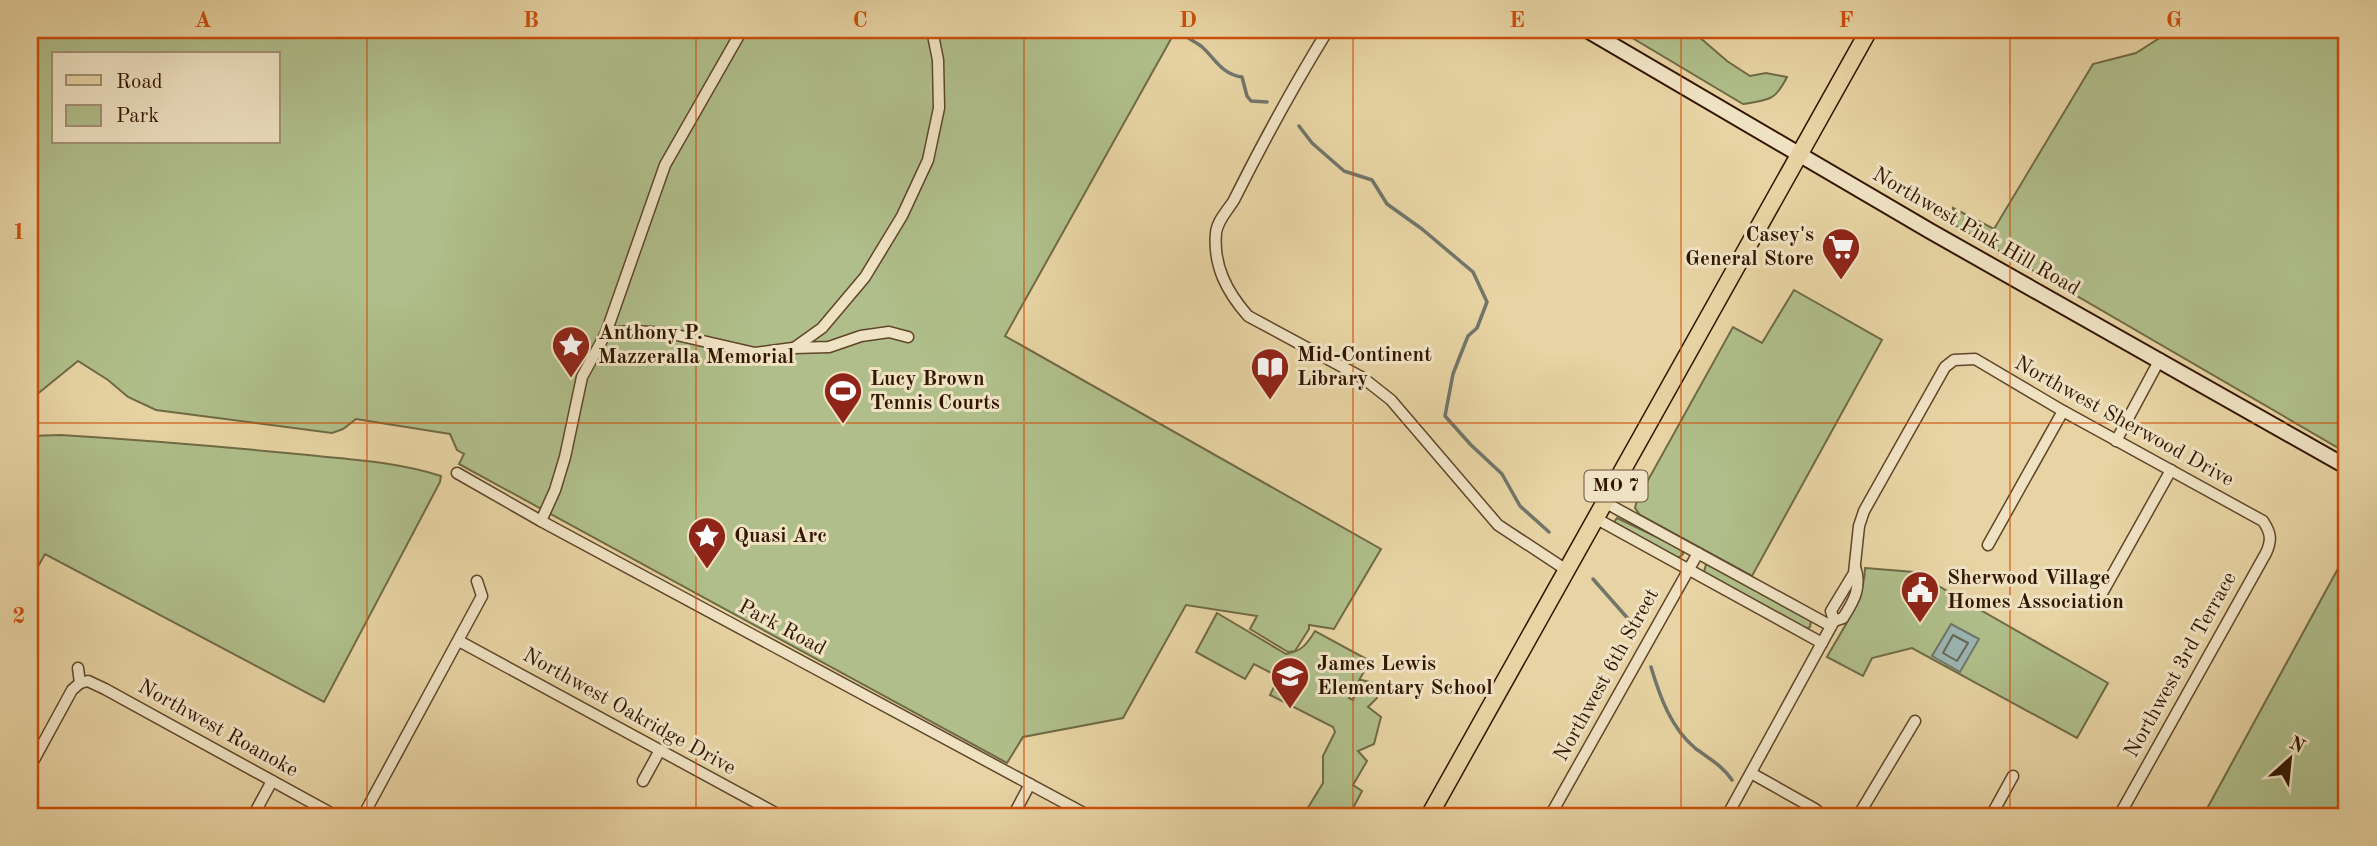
<svg xmlns="http://www.w3.org/2000/svg" width="2377" height="846" viewBox="0 0 2377 846" font-family="'Old Standard TT',serif">
	<style>
		.green { fill: #afbe8a; stroke: #706a45; stroke-width: 2; fill-rule: evenodd }
		.water { fill: #9bb5b1; stroke: #71756a; stroke-width: 2 }
		.lines { fill: none; stroke-linecap: round; stroke-linejoin: round }
		.shore { stroke: #666658; stroke-width: 2 }
		.stream { stroke: #71756a; stroke-width: 3.5 }
		.street-casing { stroke: #5f4529; stroke-width: 13 }
		.secondary-casing { stroke: #321600; stroke-width: 18 }
		.primary-casing { stroke: #321600; stroke-width: 19 }
		.street { stroke: #efe2c3; stroke-width: 10 }
		.secondary { stroke: #efe2c3; stroke-width: 14 }
		.primary { stroke: #e7d3a3; stroke-width: 16 }
		.grid { fill: none; stroke: #cd4f0a; stroke-width: 2; stroke-opacity: 0.55 }
		.labels { text-anchor: middle; dominant-baseline: central; stroke-width: 6; stroke-linejoin: round; paint-order: stroke }
		.shield { fill: #efe2c3; stroke: #6b533a; stroke-width: 2 }
		.shield-label { font-size: 19px; font-weight: bold; fill: #321600 }
		.street-label { font-size: 21px; fill: #321600; stroke: #efe2c3 }
		.poi-label { font-size: 21px; font-weight: bold; fill: #321600; stroke: #efe2c3; text-anchor: start }
		.neatline { fill: none; stroke: #cd4f0a; stroke-width: 2.5 }
		.grid-label { font-size: 23px; text-anchor: middle; font-weight: bold; fill: #cd4f0a }
	</style>
	<rect width="100%" height="100%" fill="#e7d3a3"/>
	<filter id="stains"><feTurbulence type="fractalNoise" baseFrequency=".00286" numOctaves="4"/><feColorMatrix values="0 0 0 0 .2 0 0 0 0 .09 0 0 0 0 .02 0 0 0 .5 -.17"/></filter>
	<radialGradient id="worn" r=".72"><stop offset=".6" stop-color="#630" stop-opacity="0"/><stop offset="1" stop-color="#630" stop-opacity=".3"/></radialGradient>
	<g class="green">
		<path d="M 30,30 L 1176,30 L 1005,336 L 1381,549 L 1334,629 L 1309,625 L 1309,629 L 1295,651 L 1288,652 L 1250,629 L 1257,616 L 1186,605 L 1123,718 L 1023,737 L 1007,763 L 459,464 L 464,454 L 457,450 L 450,434 L 356,419 L 343,429 L 332,433 L 156,410 L 128,397 L 108,380 L 78,361 L 30,400 ZM 54,54 L 278,54 L 278,142 L 54,142 Z"/>
		<path d="M 1619,30 L 1691,30 L 1727,61 L 1750,76 L 1766,73 L 1787,77 C 1775,101 1769,100 1743,104 Z"/>
		<path d="M 2172,30 L 2347,30 L 2347,453 L 1953,224 L 1953,208 L 1994,229 L 2093,64 L 2136,53 Z"/>
		<path d="M 1794,290 L 1882,340 L 1752,576 L 1640,515 L 1635,508 L 1637,500 L 1733,327 L 1762,343 Z"/>
		<path d="M 61,435 C 143,440 226,447 308,455 C 352,460 398,462 441,476 L 440,482 L 324,702 L 45,554 L 30,581 L 30,436 Z"/>
		<path d="M 1617,518 L 1682,549 L 1683,554 L 1680,557 L 1676,557 L 1614,522 Z"/>
		<path d="M 2347,552 L 2347,816 L 2203,816 Z"/>
		<path d="M 1706,564 L 1709,564 L 1809,619 L 1811,621 L 1810,627 L 1805,629 L 1704,572 Z"/>
		<path d="M 1865,568 L 1914,572 L 2108,683 L 2077,738 L 1912,648 L 1872,658 L 1863,676 L 1827,657 C 1842,629 1865,600 1865,568 Z"/>
		<path d="M 1217,613 L 1286,654 C 1301,652 1307,644 1315,631 L 1370,661 L 1349,698 L 1353,700 L 1361,680 L 1375,683 L 1377,698 L 1368,707 L 1381,717 L 1374,744 L 1358,751 L 1367,761 L 1353,785 L 1362,791 L 1349,816 L 1315,816 L 1306,811 L 1323,783 L 1323,756 L 1335,732 L 1333,727 L 1270,695 L 1279,677 L 1254,664 L 1245,679 L 1196,652 Z"/>
	</g>
	<path class="water" d="M 1951,624 L 1979,639 L 1960,672 L 1932,656 Z"/>
	<g class="lines">
		<path class="shore" d="M 1953,635 L 1968,643 L 1957,661 L 1943,653 Z"/>
		<g class="stream">
			<path d="M 1177,30 C 1185,37 1193,40 1201,46 C 1215,58 1221,74 1242,77 L 1247,96 L 1251,101 L 1267,102"/>
			<path d="M 1299,126 L 1312,143 L 1344,171 L 1372,180 L 1387,204 L 1422,229 L 1473,272 L 1487,302 L 1477,328 L 1468,336 L 1460,356 L 1453,374 L 1445,416 L 1471,445 L 1502,474 L 1520,506 L 1549,532"/>
			<path d="M 1593,579 L 1638,630"/>
			<path d="M 1651,667 C 1660,697 1671,728 1695,748 C 1708,758 1723,766 1732,780"/>
		</g>
		<g class="street-casing">
			<g id="street">
				<path d="M 742,30 L 665,165 L 606,333 L 633,331 L 668,333 L 755,353 L 793,348 L 829,347 L 861,336 L 889,332 L 908,337"/>
				<path d="M 1328,30 C 1294,85 1263,142 1234,200 C 1228,210 1217,221 1216,233 C 1213,266 1227,292 1248,316 L 1363,378 L 1391,400 L 1498,525 L 1568,571"/>
				<path d="M 794,348 L 822,328 L 865,277 L 902,216 L 928,160 L 939,108 L 938,60 L 932,30"/>
				<path d="M 2116,441 L 2160,359"/>
				<path d="M 457,473 L 541,521 L 1089,816"/>
				<path d="M 1606,503 L 1831,626"/>
				<path d="M 1597,519 L 1822,643"/>
				<path d="M 541,521 L 555,490 L 565,457 L 582,377 L 606,333"/>
				<path d="M 1988,545 L 2063,411"/>
				<path d="M 2096,604 L 2171,470"/>
				<path d="M 1834,621 L 1843,618 C 1854,601 1862,587 1855,567"/>
				<path d="M 459,641 L 781,816"/>
				<path d="M 78,668 L 80,683"/>
				<path d="M 80,683 L 88,681 L 105,689 L 336,816"/>
				<path d="M 30,767 L 72,690 L 80,683"/>
				<path d="M 1751,773 L 1815,809 L 1823,816"/>
				<path d="M 643,781 L 660,750"/>
				<path d="M 253,816 L 272,781"/>
				<path d="M 363,816 L 482,596 L 477,581"/>
				<path d="M 1013,816 L 1030,784"/>
				<path d="M 1550,816 L 1698,553"/>
				<path d="M 1727,816 L 1834,621 L 1831,611 L 1854,573 L 1859,526 L 1864,511 L 1945,367 L 1954,360 L 1975,359 L 2063,411 L 2263,521 C 2271,533 2272,540 2266,553 L 2119,816"/>
				<path d="M 1858,816 L 1915,721"/>
				<path d="M 1991,816 L 2013,776"/>
			</g>
		</g>
		<g class="secondary-casing">
			<path id="secondary" d="M 1587,30 L 1930,231 L 2347,467"/>
		</g>
		<g class="primary-casing">
			<path id="primary" d="M 1429,816 L 1869,30"/>
		</g>
		<use href="#street" class="street"/>
		<use href="#secondary" class="secondary"/>
		<use href="#primary" class="primary"/>
	</g>
	<path class="grid" d="M 367,30 L 367,816M 696,30 L 696,816M 1024,30 L 1024,816M 1353,30 L 1353,816M 1681,30 L 1681,816M 2010,30 L 2010,816M 30,423 L 2347,423"/>
	<defs>
		<g id="supermarket-pin" transform="scale(2.0125)"><path d="M0 17L-7.5 6A9.5 9.5 0 1 1 7.5 6Z" fill="#8f2418" stroke="#efe2c3"/><path d="M-6-5.5h2.5l.6 2H6L4.5 2H-2.5L-4.4-4H-6ZM-1.5 3.2a1.3 1.3 0 1 0 .1 0ZM3 3.2a1.3 1.3 0 1 0 .1 0Z" fill="#fff"/></g>
		<g id="sight-pin" transform="scale(2.0125)"><path d="M0 17L-7.5 6A9.5 9.5 0 1 1 7.5 6Z" fill="#8f2418" stroke="#efe2c3"/><path d="M0-6L1.8-2.2L6-1.7L2.9 1.2L3.7 5.4L0 3.3L-3.7 5.4L-2.9 1.2L-6-1.7L-1.8-2.2Z" fill="#fff"/></g>
		<g id="library-pin" transform="scale(2.0125)"><path d="M0 17L-7.5 6A9.5 9.5 0 1 1 7.5 6Z" fill="#8f2418" stroke="#efe2c3"/><path d="M-6-4Q-3-5.5-.7-3.5V5Q-3 3-6 4ZM6-4Q3-5.5 .7-3.5V5Q3 3 6 4Z" fill="#fff"/></g>
		<g id="stadium-pin" transform="scale(2.0125)"><path d="M0 17L-7.5 6A9.5 9.5 0 1 1 7.5 6Z" fill="#8f2418" stroke="#efe2c3"/><path d="M0-5a6.5 5 0 1 0 0 10a6.5 5 0 1 0 0-10ZM-3.5-1.8h7v3.6h-7Z" fill="#fff"/></g>
		<g id="civic-pin" transform="scale(2.0125)"><path d="M0 17L-7.5 6A9.5 9.5 0 1 1 7.5 6Z" fill="#8f2418" stroke="#efe2c3"/><path d="M-.6-6.5H3V-4.5H.6V-3L4-1V1h2V6H-6V1h2V-1L-.6-3ZM-1.2 2.5V6h2.4V2.5Z" fill="#fff"/></g>
		<g id="school-pin" transform="scale(2.0125)"><path d="M0 17L-7.5 6A9.5 9.5 0 1 1 7.5 6Z" fill="#8f2418" stroke="#efe2c3"/><path d="M0-5L7-2L0 1L-7-2ZM-4 1L0 2.5L4 1V4Q0 6-4 4Z" fill="#fff"/></g>
	</defs>
	<g fill-rule="evenodd">
		<use href="#supermarket-pin" x="1841" y="247"/>
		<use href="#sight-pin" x="571" y="345"/>
		<use href="#library-pin" x="1270" y="367"/>
		<use href="#stadium-pin" x="843" y="391"/>
		<use href="#sight-pin" x="707" y="536"/>
		<use href="#civic-pin" x="1920" y="590"/>
		<use href="#school-pin" x="1290" y="676"/>
	</g>
	<g class="labels">
		<rect class="shield" x="1584.5" y="470.5" width="63" height="31" rx="5"/>
		<g class="shield-label">
			<text x="1616" y="486">MO 7</text>
		</g>
		<g class="street-label">
			<text transform="translate(1976 232) rotate(30)">Northwest Pink Hill Road</text>
			<text transform="translate(2124 422) rotate(29)">Northwest Sherwood Drive</text>
			<text transform="translate(782 628) rotate(28)">Park Road</text>
			<text transform="translate(2181 665) rotate(-61)">Northwest 3rd Terrace</text>
			<text transform="translate(1607 675) rotate(-61)">Northwest 6th Street</text>
			<text transform="translate(629 712) rotate(29)">Northwest Oakridge Drive</text>
			<text transform="translate(218 729) rotate(29)">Northwest Roanoke</text>
		</g>
		<g class="poi-label">
			<text x="1814" y="235" text-anchor="end">Casey's<tspan x="1814" dy="24">General Store</tspan></text>
			<text x="598" y="333">Anthony P.<tspan x="598" dy="24">Mazzeralla Memorial</tspan></text>
			<text x="1297" y="355">Mid-Continent<tspan x="1297" dy="24">Library</tspan></text>
			<text x="870" y="379">Lucy Brown<tspan x="870" dy="24">Tennis Courts</tspan></text>
			<text x="734" y="536">Quasi Arc</text>
			<text x="1947" y="578">Sherwood Village<tspan x="1947" dy="24">Homes Association</tspan></text>
			<text x="1317" y="664">James Lewis<tspan x="1317" dy="24">Elementary School</tspan></text>
		</g>
	</g>
	<rect width="2377" height="846" fill="none" stroke="#e7d3a3" stroke-width="77"/>
	<rect x="52" y="52" width="228" height="91" fill="#efe2c3" stroke="#a39075" stroke-width="2"/>
	<rect x="66" y="75" width="35" height="10" fill="#e7d3a3" stroke="#a39075" stroke-width="2"/>
	<text x="116" y="88" font-size="21" fill="#321600">Road</text>
	<rect x="66" y="105" width="35" height="21" fill="#afbe8a" stroke="#a39075" stroke-width="2"/>
	<text x="116" y="122" font-size="21" fill="#321600">Park</text>
	<g transform="translate(2290 759) rotate(27)" stroke="#efe2c3" stroke-width="5" paint-order="stroke">
	<path d="M0-5L12 26L0 18L-12 26Z" fill="#321600"/>
	<text y="-10" font-size="19" font-weight="bold" text-anchor="middle" fill="#321600">N</text>
	</g>
	<rect x="38" y="38" width="2300" height="770" class="neatline"/>
	<g class="grid-label">
		<text x="203" y="27">A</text>
		<text x="531" y="27">B</text>
		<text x="860" y="27">C</text>
		<text x="1188" y="27">D</text>
		<text x="1517" y="27">E</text>
		<text x="1846" y="27">F</text>
		<text x="2174" y="27">G</text>
		<text x="19" y="239">1</text>
		<text x="19" y="623">2</text>
	</g>
	<rect width="100%" height="100%" filter="url(#stains)"/>
	<rect width="100%" height="100%" fill="url(#worn)"/>
</svg>
